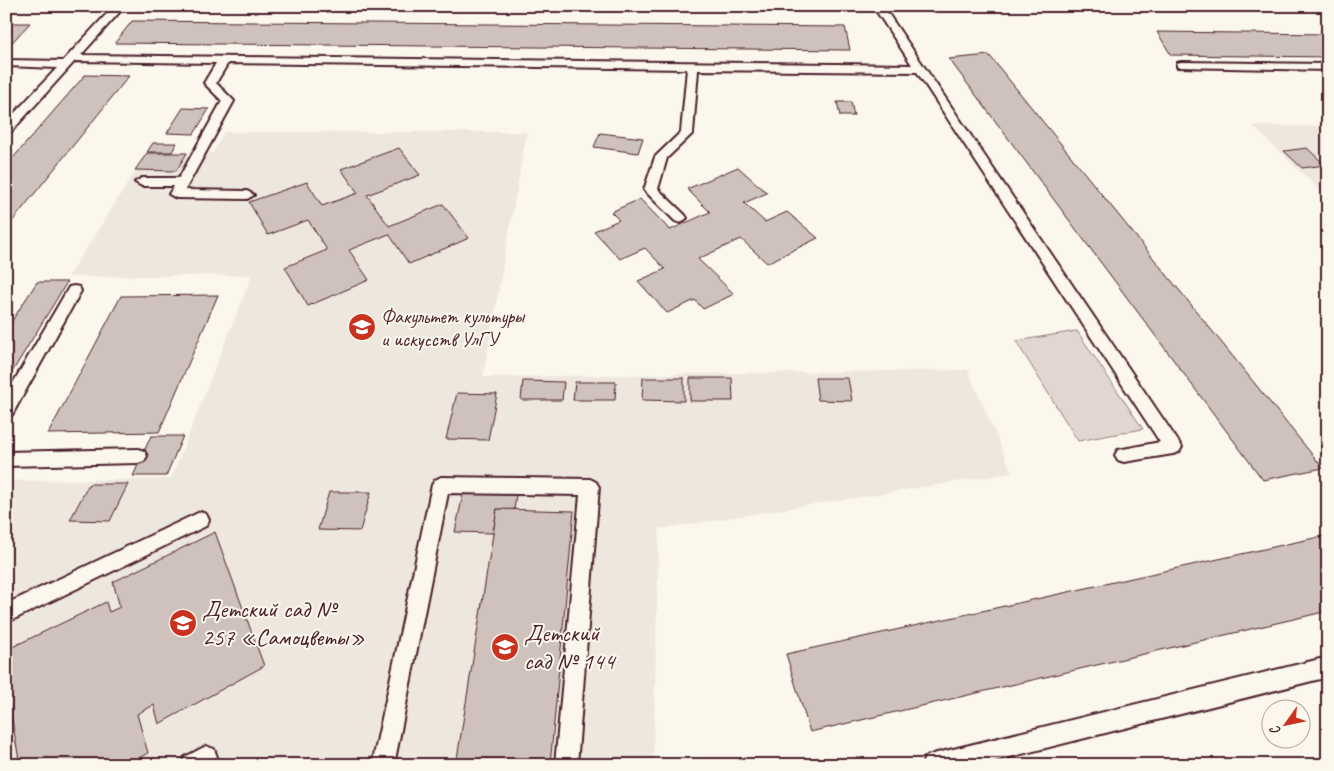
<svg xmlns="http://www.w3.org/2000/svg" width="1334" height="771" viewBox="0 0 1334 771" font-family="Caveat,sans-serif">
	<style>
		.built { fill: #eee7de }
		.green { fill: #e2d7d0; stroke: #967b7e }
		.building { fill: #cfc2bc; stroke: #4a1f2b }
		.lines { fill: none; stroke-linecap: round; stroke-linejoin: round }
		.lane-casing { stroke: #4a1f2b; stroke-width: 4 }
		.lane { fill: #fbf7ec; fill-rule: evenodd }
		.labels { text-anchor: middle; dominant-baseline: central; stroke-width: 4; stroke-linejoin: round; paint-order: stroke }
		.poi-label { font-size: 20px; fill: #4a1f2b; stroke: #fbf7ec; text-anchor: start }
		.near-poi-label { font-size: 24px; fill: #4a1f2b; stroke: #fbf7ec; text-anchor: start }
	</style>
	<rect width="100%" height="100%" fill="#fbf7ec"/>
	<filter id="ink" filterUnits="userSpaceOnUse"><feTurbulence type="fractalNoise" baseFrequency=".02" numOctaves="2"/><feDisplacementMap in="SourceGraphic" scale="10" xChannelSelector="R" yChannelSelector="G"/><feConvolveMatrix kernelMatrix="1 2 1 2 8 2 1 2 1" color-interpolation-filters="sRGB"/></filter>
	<g filter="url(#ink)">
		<g class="built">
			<path d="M 1253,126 L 1328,126 L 1328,198 Z"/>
			<path d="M 224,132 L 527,132 L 483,377 L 968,370 L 1012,473 L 659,529 L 653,765 L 6,765 L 6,481 L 171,479 L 252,275 L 68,277 L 147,153 L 213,153 Z"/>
		</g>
		<path class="green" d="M 1077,331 L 1143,429 L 1078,441 L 1016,341 Z"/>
		<g class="building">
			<path d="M 132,21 L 845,27 L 850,50 L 115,43 Z"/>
			<path d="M 6,23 L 30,23 L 6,49 Z"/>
			<path d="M 1157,32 L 1328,34 L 1328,57 L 1171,55 Z"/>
			<path d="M 989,55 L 1323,468 L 1263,480 L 949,59 Z"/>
			<path d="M 85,75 L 129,76 L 6,229 L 6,166 Z"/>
			<path d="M 837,102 L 851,102 L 854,116 L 840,116 Z"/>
			<path d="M 183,108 L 209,109 L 194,134 L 167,133 Z"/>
			<path d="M 600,133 L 643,138 L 638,153 L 594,147 Z"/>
			<path d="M 153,143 L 177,143 L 172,152 L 147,152 Z"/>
			<path d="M 399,148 L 420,175 L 367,195 L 389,226 L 443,204 L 469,238 L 409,264 L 389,234 L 349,250 L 369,280 L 308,306 L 285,267 L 327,250 L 308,220 L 268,235 L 249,202 L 307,182 L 322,206 L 358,193 L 341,169 Z"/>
			<path d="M 1307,148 L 1325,165 L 1302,168 L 1284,151 Z"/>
			<path d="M 147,153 L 187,153 L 176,171 L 135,170 Z"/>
			<path d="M 738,167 L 767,193 L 744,203 L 765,222 L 787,212 L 818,238 L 767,263 L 741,239 L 698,259 L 734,294 L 703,309 L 695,300 L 667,313 L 638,281 L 665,269 L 645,248 L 620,259 L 594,231 L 619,220 L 611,212 L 640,199 L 670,230 L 710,212 L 687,189 Z"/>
			<path d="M 37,282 L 67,282 L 6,382 L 6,330 Z"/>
			<path d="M 218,295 L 159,432 L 48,434 L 121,296 Z"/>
			<path d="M 643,378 L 684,378 L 684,401 L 642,400 Z"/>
			<path d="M 690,378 L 732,378 L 733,401 L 690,401 Z"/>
			<path d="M 815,378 L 848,378 L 852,401 L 818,400 Z"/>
			<path d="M 523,381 L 564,382 L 562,400 L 521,400 Z"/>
			<path d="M 575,382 L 616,382 L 615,400 L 573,400 Z"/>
			<path d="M 457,393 L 497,394 L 488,440 L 446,439 Z"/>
			<path d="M 151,436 L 183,436 L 166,476 L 133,476 Z"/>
			<path d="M 89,484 L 128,484 L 110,521 L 70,520 Z"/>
			<path d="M 329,492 L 371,492 L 360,531 L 318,530 Z"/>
			<path d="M 463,494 L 516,495 L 514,510 L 497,509 L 493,533 L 455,532 Z"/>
			<path d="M 497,509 L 574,511 L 550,765 L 456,765 Z"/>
			<path d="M 215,532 L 264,666 L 159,724 L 154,705 L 137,714 L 148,753 L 127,765 L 20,765 L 6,687 L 6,650 L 106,602 L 109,612 L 120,607 L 113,582 Z"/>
			<path d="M 1328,535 L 1328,611 L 810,732 L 786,654 Z"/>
		</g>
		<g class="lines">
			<g class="lane-casing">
				<g id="lane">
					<path d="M 114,6 L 125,6 L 81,55 L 912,65 L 873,6 L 883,6 L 1182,447 L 1179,452 L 1173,454 L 1124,462 L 1118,460 L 1115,455 L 1118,450 L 1160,442 L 917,72 L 698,70 L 693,133 L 667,158 L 658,189 L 685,215 L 687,218 L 680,223 L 675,221 L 644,190 L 655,157 L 681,132 L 687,69 L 228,63 L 216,83 L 234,101 L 185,190 L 247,191 L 254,195 L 247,199 L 176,198 L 169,194 L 174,186 L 142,186 L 135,182 L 142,178 L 179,178 L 222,101 L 204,83 L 216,63 L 75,61 L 10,133 L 6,134 L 6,122 L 57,68 L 6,66 L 6,60 L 63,61 Z"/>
					<path d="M 1181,62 L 1328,64 L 1328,70 L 1177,67 L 1177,63 Z"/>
					<path d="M 74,286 L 79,287 L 81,291 L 12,415 L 6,417 L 6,395 L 69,287 Z"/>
					<path d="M 138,449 L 144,451 L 147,456 L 144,461 L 138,463 L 6,466 L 6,452 Z"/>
					<path d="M 441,477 L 590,479 L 596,482 L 599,487 L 577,765 L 555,765 L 580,495 L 448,493 L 394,765 L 372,765 L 432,485 L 435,480 Z"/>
					<path d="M 200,512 L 206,514 L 209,520 L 206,526 L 6,623 L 6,604 Z"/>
					<path d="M 1328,657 L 1328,677 L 978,765 L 922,765 L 925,757 L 933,754 Z"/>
					<path d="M 206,746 L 214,749 L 217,757 L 214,765 L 182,765 L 185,757 Z"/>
				</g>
			</g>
			<use href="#lane" class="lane"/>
		</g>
	</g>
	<defs>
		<g id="university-disc" transform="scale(1.4375)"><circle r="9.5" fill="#c8321e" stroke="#fbf7ec"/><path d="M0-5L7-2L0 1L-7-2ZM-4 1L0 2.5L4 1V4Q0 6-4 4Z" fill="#fff"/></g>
		<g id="school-disc" transform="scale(1.4375)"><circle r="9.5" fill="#c8321e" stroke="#fbf7ec"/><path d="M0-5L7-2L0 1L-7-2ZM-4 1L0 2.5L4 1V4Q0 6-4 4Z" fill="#fff"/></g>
	</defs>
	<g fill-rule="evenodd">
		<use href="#university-disc" x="362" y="327"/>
		<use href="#school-disc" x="183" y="623"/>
		<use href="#school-disc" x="505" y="647"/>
	</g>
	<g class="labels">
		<g class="poi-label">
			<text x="381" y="316">Факультет культуры<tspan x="381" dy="23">и искусств УлГУ</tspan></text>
		</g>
		<g class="near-poi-label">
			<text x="202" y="609">Детский сад №<tspan x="202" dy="28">257 «Самоцветы»</tspan></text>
			<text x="524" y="633">Детский<tspan x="524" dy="28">сад № 144</tspan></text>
		</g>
	</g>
	<rect width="1334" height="771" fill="none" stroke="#fbf7ec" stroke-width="25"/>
	<rect x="12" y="12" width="1309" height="746" fill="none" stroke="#4a1f2b" stroke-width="2" filter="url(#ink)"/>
	<g transform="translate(1286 724) rotate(237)"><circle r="24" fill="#fbf7ec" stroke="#b4a19f"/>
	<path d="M0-4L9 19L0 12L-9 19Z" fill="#c8321e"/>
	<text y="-8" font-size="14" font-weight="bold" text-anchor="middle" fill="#4a1f2b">С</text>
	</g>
</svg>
